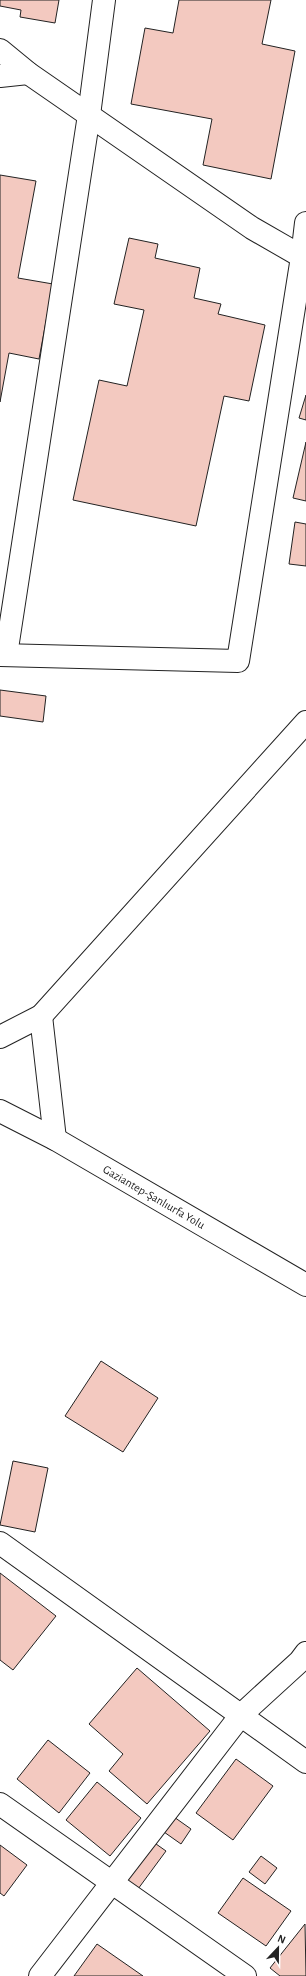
<svg xmlns="http://www.w3.org/2000/svg" width="306" height="1976" viewBox="0 0 306 1976" font-family="'Alegreya Sans',sans-serif">
	<style>
		.building { fill: #f3c9c0; stroke: #222 }
		.lines { fill: none; stroke-linecap: round; stroke-linejoin: round }
		.minor-casing { stroke: #222; stroke-width: 24 }
		.major-casing { stroke: #222; stroke-width: 24 }
		.minor { stroke: #fff; stroke-width: 22 }
		.major { stroke: #fff; stroke-width: 22 }
		.labels { text-anchor: middle; dominant-baseline: central; stroke-width: 3; stroke-linejoin: round; paint-order: stroke }
		.street-label { font-size: 12px; fill: #222; stroke: #fff }
	</style>
	<rect width="100%" height="100%" fill="#fff"/>
	<g class="building">
		<path d="M 0,0 L 59,0 L 55,23 L 20,17 L 21,10 L 0,6 Z"/>
		<path d="M 179,0 L 271,0 L 262,44 L 295,51 L 271,179 L 203,165 L 212,119 L 131,104 L 145,28 L 173,33 Z"/>
		<path d="M 0,175 L 36,181 L 18,278 L 53,284 L 39,359 L 9,353 L 0,402 Z"/>
		<path d="M 129,238 L 158,244 L 155,258 L 200,268 L 194,298 L 221,304 L 218,314 L 265,325 L 249,401 L 224,396 L 196,526 L 73,500 L 99,380 L 127,386 L 144,310 L 114,304 Z"/>
		<path d="M 306,395 L 306,420 L 299,418 Z"/>
		<path d="M 306,442 L 306,501 L 293,498 Z"/>
		<path d="M 295,522 L 306,524 L 306,566 L 289,564 Z"/>
		<path d="M 0,690 L 46,696 L 43,722 L 0,716 Z"/>
		<path d="M 101,1361 L 158,1398 L 123,1452 L 65,1416 Z"/>
		<path d="M 13,1461 L 48,1468 L 35,1532 L 0,1525 Z"/>
		<path d="M 0,1573 L 56,1616 L 13,1670 L 0,1660 Z"/>
		<path d="M 137,1668 L 210,1731 L 147,1804 L 109,1771 L 123,1754 L 89,1724 Z"/>
		<path d="M 48,1740 L 90,1773 L 59,1813 L 17,1779 Z"/>
		<path d="M 236,1759 L 273,1786 L 233,1840 L 196,1813 Z"/>
		<path d="M 97,1782 L 141,1818 L 110,1856 L 66,1820 Z"/>
		<path d="M 174,1817 L 191,1829 L 181,1844 L 164,1832 Z"/>
		<path d="M 149,1839 L 166,1851 L 138,1889 L 121,1877 Z"/>
		<path d="M 0,1845 L 27,1865 L 4,1896 L 0,1893 Z"/>
		<path d="M 261,1856 L 277,1868 L 265,1884 L 249,1872 Z"/>
		<path d="M 243,1878 L 291,1911 L 266,1946 L 218,1913 Z"/>
		<path d="M 305,1924 L 306,1976 L 280,1976 L 270,1968 Z"/>
		<path d="M 97,1944 L 143,1976 L 74,1976 Z"/>
	</g>
	<g class="lines">
		<g class="minor-casing">
			<g id="minor">
				<path d="M 0,50 L 28,73 L 252,228 L 306,259"/>
				<path d="M 0,76 L 28,73"/>
				<path d="M 0,655 L 238,661 L 302,257 L 306,223"/>
				<path d="M 6,655 L 89,115 L 104,0"/>
				<path d="M 41,1016 L 55,1139"/>
				<path d="M 0,1037 L 41,1016 L 306,722"/>
				<path d="M 0,1543 L 306,1762"/>
				<path d="M 0,1804 L 245,1976"/>
				<path d="M 40,1976 L 241,1715 L 300,1661 L 306,1653"/>
			</g>
		</g>
		<g class="major-casing">
			<path id="major" d="M 0,1111 L 55,1139 L 306,1285"/>
		</g>
		<use href="#minor" class="minor"/>
		<use href="#major" class="major"/>
	</g>
	<g class="labels">
		<g class="street-label">
			<text transform="translate(154 1197) rotate(30)">Gaziantep-Şanlıurfa Yolu</text>
		</g>
	</g>
	<g transform="translate(278 1948) rotate(22)" stroke="#ffffff" stroke-width="3" paint-order="stroke">
	<path d="M0-3L7 15L0 10L-7 15Z" fill="#222222"/>
	<text y="-6" font-size="11" font-weight="bold" text-anchor="middle" fill="#222222">N</text>
	</g>
</svg>
